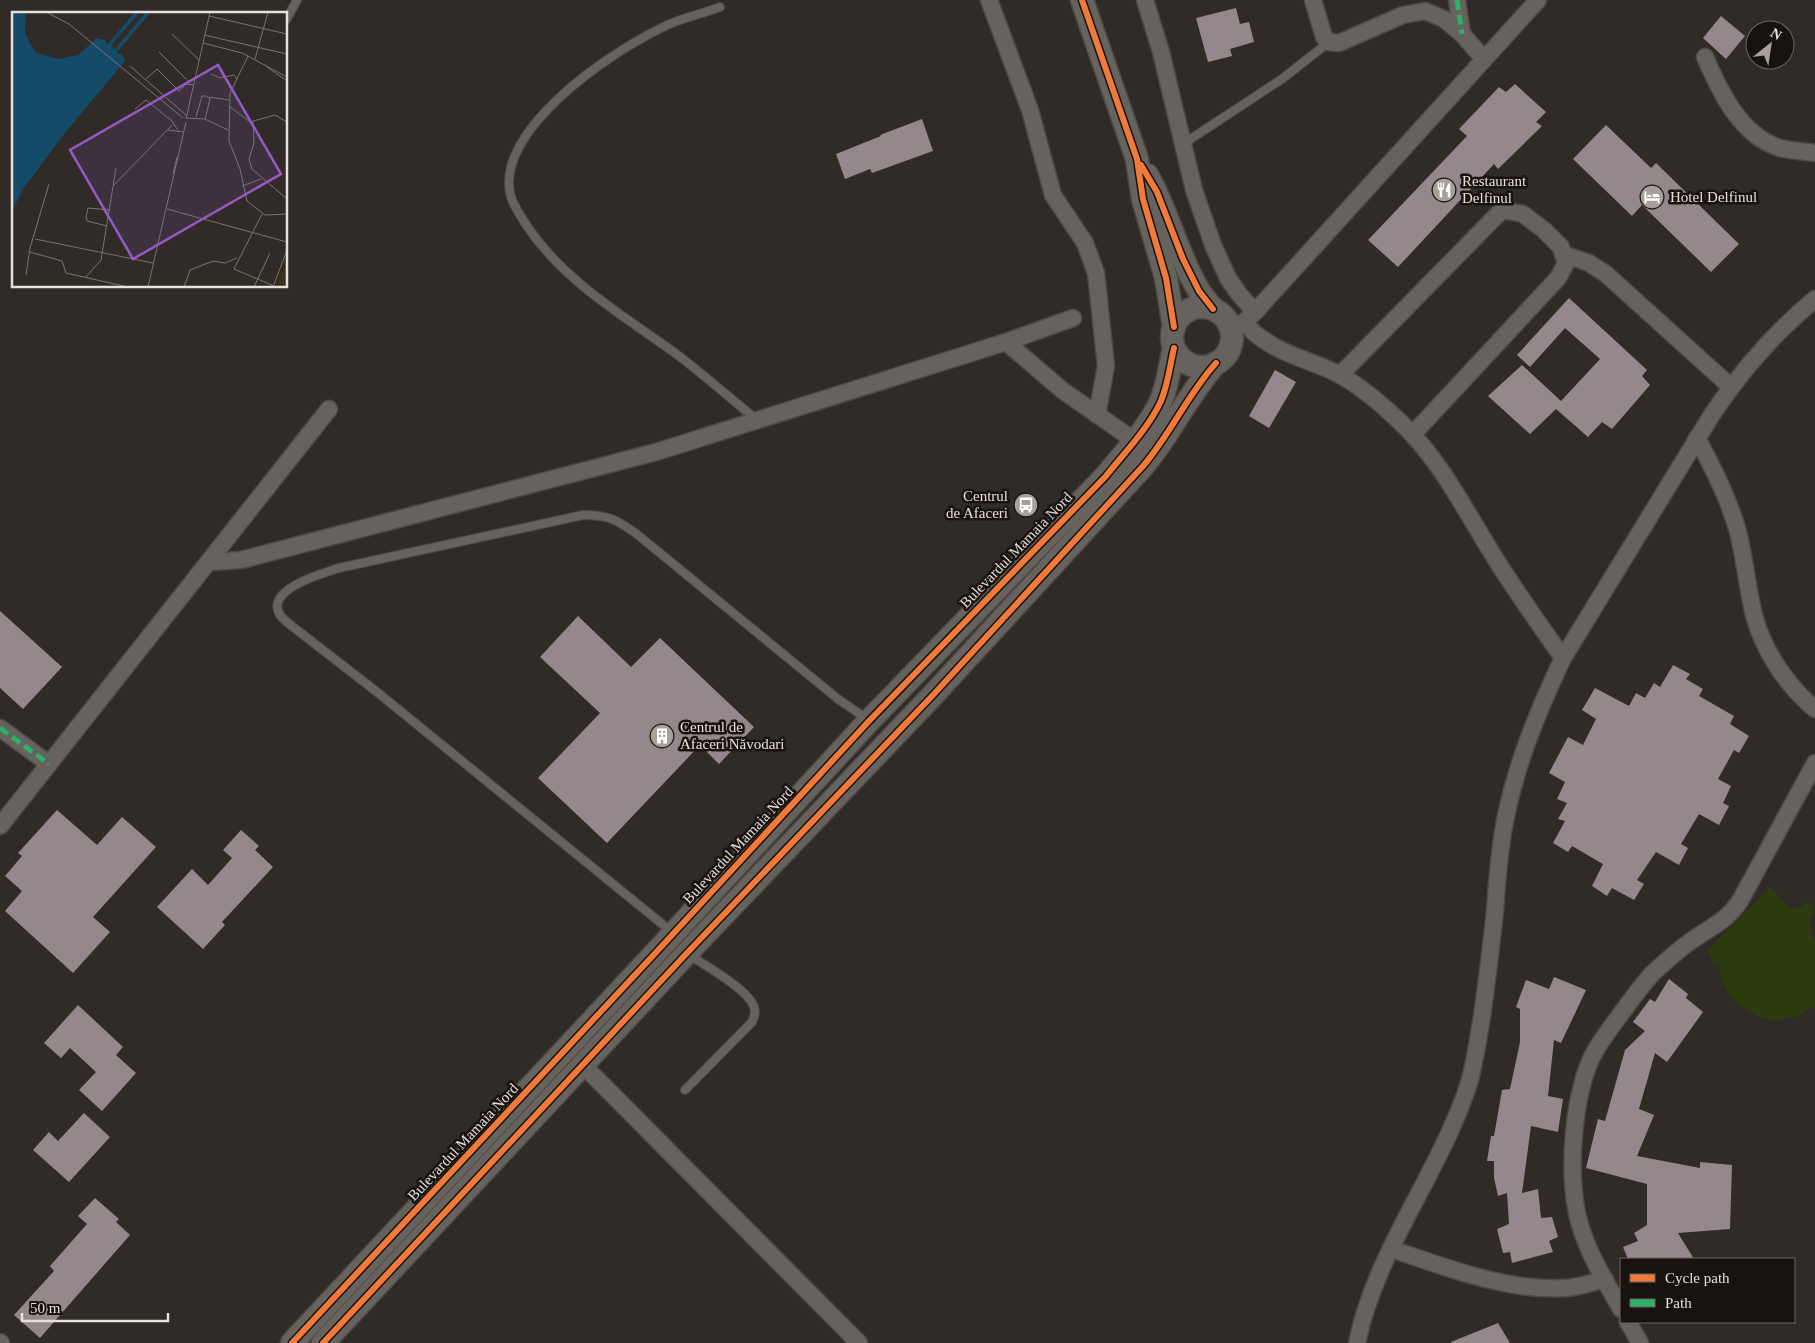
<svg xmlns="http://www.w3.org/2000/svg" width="1815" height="1343" viewBox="0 0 1815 1343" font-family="Georgia,serif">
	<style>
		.green { fill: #2d3c0f }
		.building { fill: #95888d }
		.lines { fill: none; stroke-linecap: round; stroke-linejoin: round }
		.service-casing { stroke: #4e4944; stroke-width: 10 }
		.minor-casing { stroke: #4e4944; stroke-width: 19 }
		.secondary-casing { stroke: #4e4944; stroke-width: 25 }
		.service { stroke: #66625d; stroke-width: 8 }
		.minor { stroke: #66625d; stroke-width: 16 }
		.secondary { stroke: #66625d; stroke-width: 22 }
		.quiet { stroke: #2db169; stroke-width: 5; stroke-dasharray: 10 5; stroke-linecap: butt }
		.cycleway-casing { stroke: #191310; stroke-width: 9 }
		.cycleway { stroke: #f17a3a; stroke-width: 6 }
		.labels { text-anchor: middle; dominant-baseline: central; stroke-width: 5; stroke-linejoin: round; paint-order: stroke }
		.poi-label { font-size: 15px; fill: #e8e0da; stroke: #191310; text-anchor: start }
		.street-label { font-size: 15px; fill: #e8e0da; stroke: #191310 }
		.inset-road { fill: none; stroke: #7a736e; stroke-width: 1 }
		.view { fill: #9659c6; fill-opacity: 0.15; stroke: #9659c6; stroke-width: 2.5 }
		.inset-edge { fill: none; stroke: #e8e0da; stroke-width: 2.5 }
	</style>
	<rect width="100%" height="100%" fill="#302b26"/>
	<path class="green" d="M 1770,887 L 1790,909 L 1802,907 L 1807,902 L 1812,904 L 1815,910 L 1810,918 L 1810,928 L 1815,940 L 1815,1008 C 1808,1007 1807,1011 1801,1014 C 1796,1017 1789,1018 1782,1019 C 1775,1021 1767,1019 1759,1016 C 1734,1005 1721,991 1719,963 L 1713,963 L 1707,951 Z"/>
	<g class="building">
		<path d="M 1236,8 L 1240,24 L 1249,22 L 1254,42 L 1230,49 L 1232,56 L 1208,62 L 1196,18 Z"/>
		<path d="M 1721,16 L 1745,36 L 1726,59 L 1703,38 Z"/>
		<path d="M 1515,84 L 1546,112 L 1536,122 L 1542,126 L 1498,169 L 1494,164 L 1398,267 L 1368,240 L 1467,136 L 1459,129 L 1499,87 L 1506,92 Z"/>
		<path d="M 922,119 L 933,151 L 872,173 L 870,169 L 845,179 L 836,154 L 881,136 L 880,135 Z"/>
		<path d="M 1606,125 L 1651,168 L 1656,163 L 1739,244 L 1711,272 L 1642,205 L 1632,216 L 1573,159 Z"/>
		<path d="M 1569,298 L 1647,370 L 1642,376 L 1650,385 L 1612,429 L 1602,422 L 1588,437 L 1556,409 L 1530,434 L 1488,396 L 1522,365 L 1561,401 L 1600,359 L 1565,328 L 1530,367 L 1517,355 Z"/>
		<path d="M 1275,370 L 1296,382 L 1269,428 L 1249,416 Z"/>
		<path d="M 0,611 L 62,667 L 23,709 L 0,688 Z"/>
		<path d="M 578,616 L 631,667 L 660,638 L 754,727 L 719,764 L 700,745 L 607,843 L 538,778 L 600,713 L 540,657 Z"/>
		<path d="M 1673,665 L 1690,674 L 1686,679 L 1703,689 L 1699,696 L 1734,716 L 1730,724 L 1749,736 L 1739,753 L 1734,750 L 1718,779 L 1731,786 L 1723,803 L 1729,806 L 1719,825 L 1699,814 L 1681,844 L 1688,848 L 1679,865 L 1656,852 L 1637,880 L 1644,884 L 1634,900 L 1612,888 L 1607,896 L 1592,886 L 1603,864 L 1572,846 L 1568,852 L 1553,843 L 1565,821 L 1558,819 L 1567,803 L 1557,799 L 1565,782 L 1549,773 L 1568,737 L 1583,745 L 1596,719 L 1582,710 L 1595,688 L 1629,706 L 1636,693 L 1645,698 L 1654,683 L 1660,687 Z"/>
		<path d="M 57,810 L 97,845 L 122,817 L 156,847 L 93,917 L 110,932 L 73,973 L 5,911 L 22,891 L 5,876 L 22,856 L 18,853 Z"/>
		<path d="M 241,830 L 259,846 L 255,850 L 273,867 L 222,922 L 225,925 L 203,949 L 157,907 L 192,869 L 208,885 L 232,858 L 223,850 Z"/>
		<path d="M 1554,977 L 1586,990 L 1561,1043 L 1554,1040 L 1548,1096 L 1563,1099 L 1558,1132 L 1531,1126 L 1522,1193 L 1538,1189 L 1541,1218 L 1552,1217 L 1558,1237 L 1549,1241 L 1553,1252 L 1512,1263 L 1510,1252 L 1503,1253 L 1497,1229 L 1509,1224 L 1507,1193 L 1498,1196 L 1494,1178 L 1494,1161 L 1487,1161 L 1491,1136 L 1494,1136 L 1502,1090 L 1510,1089 L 1520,1042 L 1520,1009 L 1516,1007 L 1526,980 L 1549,989 Z"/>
		<path d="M 1669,979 L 1688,994 L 1686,998 L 1703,1012 L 1667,1062 L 1655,1053 L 1639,1109 L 1654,1115 L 1637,1156 L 1700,1168 L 1700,1162 L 1732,1165 L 1730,1229 L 1678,1233 L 1694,1259 L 1628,1259 L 1623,1247 L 1638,1241 L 1634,1233 L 1647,1225 L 1647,1184 L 1586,1168 L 1598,1119 L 1605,1121 L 1625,1050 L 1645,1031 L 1633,1022 L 1650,999 L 1655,1002 Z"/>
		<path d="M 78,1005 L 123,1047 L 116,1055 L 136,1073 L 102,1111 L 79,1090 L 96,1072 L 70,1048 L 61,1058 L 44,1043 Z"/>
		<path d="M 84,1113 L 110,1137 L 69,1182 L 33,1150 L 49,1132 L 58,1141 Z"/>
		<path d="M 95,1198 L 119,1219 L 116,1222 L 130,1235 L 40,1338 L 14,1315 L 54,1271 L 50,1266 L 87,1224 L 78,1216 Z"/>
		<path d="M 1498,1323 L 1510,1343 L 1451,1343 L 1451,1342 Z"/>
	</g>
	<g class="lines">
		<g class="service-casing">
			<g id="service">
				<path d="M 720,7 C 702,14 681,18 663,27 C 623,47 578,77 547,110 C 527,131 504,162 510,193 C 512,204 519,213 525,223 C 562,280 621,314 675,353 C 703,374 730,398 757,420"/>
				<path d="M 286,20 L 297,0"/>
				<path d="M 1183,144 L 1282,79 L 1329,42"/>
				<path d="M 672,932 L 377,692 L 288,623 C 286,621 282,618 280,615 C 264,589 324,573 339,568 L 583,515 C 610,515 617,520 638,535 L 838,699 L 867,719"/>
				<path d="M 685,1090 L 752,1022 C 754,1017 756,1013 754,1007 C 748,989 704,965 688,954"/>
			</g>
		</g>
		<g class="minor-casing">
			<g id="minor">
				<path d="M 989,0 L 1030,110 L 1053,195 L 1085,243 L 1096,273 L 1106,366 L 1097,415"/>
				<path d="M 1145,0 L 1161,52 L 1194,190 L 1213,245 L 1228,278 L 1239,294 L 1255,312"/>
				<path d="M 1313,0 L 1324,37 L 1329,42 L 1339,43 L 1403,15 L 1425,11 L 1444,19 L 1462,34 L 1484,59"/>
				<path d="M 1457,0 L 1462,34"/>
				<path d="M 1705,57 C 1720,92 1741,136 1780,148 C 1791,151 1804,151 1815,153"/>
				<path d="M 1563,254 L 1589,263 L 1606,274 L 1731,387"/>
				<path d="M 1244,322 C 1249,328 1255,334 1261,338 C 1285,356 1314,361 1340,375 C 1360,386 1380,403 1397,419 C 1440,458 1464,509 1495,558 C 1516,592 1540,625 1563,658"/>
				<path d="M 1231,330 L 1244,322 L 1255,312 L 1538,0"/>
				<path d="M 1006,342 L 1062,390 L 1135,441"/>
				<path d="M 1340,375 L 1502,210 L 1523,214 L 1544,230 L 1561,247 L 1566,263 L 1558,278 L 1413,434"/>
				<path d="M 1697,438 C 1713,468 1729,499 1738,532 C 1745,559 1747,587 1754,615 C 1763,650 1787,686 1815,709"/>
				<path d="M 210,562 L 241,560 L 656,452 L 1006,342 L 1073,318"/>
				<path d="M 0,728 L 49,764"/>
				<path d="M 0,826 L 329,409"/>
				<path d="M 583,1065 L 859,1343"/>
				<path d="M 1391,1249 C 1446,1267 1504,1291 1563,1288 C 1577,1288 1591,1283 1605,1279"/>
				<path d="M 1621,1309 C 1604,1279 1584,1247 1577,1213 C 1568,1169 1573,1100 1591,1059 C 1598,1044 1608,1031 1618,1018 C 1629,1003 1640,987 1653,973 C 1667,960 1681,947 1697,937 C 1716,924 1726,921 1740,901 L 1815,763"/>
				<path d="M 1628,1322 L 1640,1343"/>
				<path d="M 0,1342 L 1,1343"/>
				<path d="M 1357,1343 C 1376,1250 1440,1173 1469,1083 C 1475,1062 1478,1039 1482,1016 C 1487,982 1491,947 1495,911 C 1497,881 1499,851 1505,821 C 1516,764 1538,711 1563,658 L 1713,413 C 1742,370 1775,332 1815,299"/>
			</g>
		</g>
		<g class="secondary-casing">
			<g id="secondary">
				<path d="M 1082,0 L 1137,159 L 1143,199 L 1166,278 L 1174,327"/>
				<path d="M 1147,175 C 1168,211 1177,254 1199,291 C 1203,297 1208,303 1213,309"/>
				<circle cx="1202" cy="337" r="30"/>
				<path d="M 292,1343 L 661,947 L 869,721 L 1106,476 C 1125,452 1148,429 1161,401 C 1168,384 1170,365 1174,348"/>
				<path d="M 323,1343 L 687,953 L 933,695 L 1144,465 C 1171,433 1188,394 1216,363"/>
			</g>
		</g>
		<use href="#service" class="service"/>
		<use href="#minor" class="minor"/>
		<use href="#secondary" class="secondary"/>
		<g class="quiet">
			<path d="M 1457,0 L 1462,34"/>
			<path d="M 0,728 L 49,764"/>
		</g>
		<g class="cycleway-casing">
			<g id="cycleway">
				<path d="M 1082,0 L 1137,159 L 1143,199 L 1166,278 L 1174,327"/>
				<path d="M 1141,165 L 1157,192 L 1183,259 L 1199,291 L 1213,309"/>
				<path d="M 292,1343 L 661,947 L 869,721 L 1106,476 C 1125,452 1148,429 1161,401 C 1168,384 1170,365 1174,348"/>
				<path d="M 323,1343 L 687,953 L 933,695 L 1144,465 C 1171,433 1188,394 1216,363"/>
			</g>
		</g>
		<use href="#cycleway" class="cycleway"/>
	</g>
	<defs>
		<g id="restaurant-disc" transform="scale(1.25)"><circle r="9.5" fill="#a8a19b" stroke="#191310"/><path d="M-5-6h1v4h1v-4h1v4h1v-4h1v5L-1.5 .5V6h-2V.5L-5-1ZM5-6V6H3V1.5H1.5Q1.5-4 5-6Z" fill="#fff"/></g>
		<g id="hotel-disc" transform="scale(1.25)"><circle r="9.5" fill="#a8a19b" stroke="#191310"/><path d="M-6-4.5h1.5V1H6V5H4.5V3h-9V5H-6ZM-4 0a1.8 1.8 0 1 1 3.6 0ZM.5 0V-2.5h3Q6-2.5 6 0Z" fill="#fff"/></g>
		<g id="bus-disc" transform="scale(1.25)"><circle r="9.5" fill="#a8a19b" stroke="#191310"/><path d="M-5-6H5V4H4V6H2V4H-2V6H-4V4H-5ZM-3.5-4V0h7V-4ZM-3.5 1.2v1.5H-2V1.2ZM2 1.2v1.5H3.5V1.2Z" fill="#fff"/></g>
		<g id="building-disc" transform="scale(1.25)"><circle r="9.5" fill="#a8a19b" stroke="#191310"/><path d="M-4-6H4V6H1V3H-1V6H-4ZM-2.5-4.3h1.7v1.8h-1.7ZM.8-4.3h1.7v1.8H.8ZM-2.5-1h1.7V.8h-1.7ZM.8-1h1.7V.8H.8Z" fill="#fff"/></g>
	</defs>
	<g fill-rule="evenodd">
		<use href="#restaurant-disc" x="1444" y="190"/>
		<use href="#hotel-disc" x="1652" y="197"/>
		<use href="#bus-disc" x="1026" y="505"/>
		<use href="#building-disc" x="662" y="736"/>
	</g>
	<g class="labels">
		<g class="poi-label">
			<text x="1462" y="181">Restaurant<tspan x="1462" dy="17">Delfinul</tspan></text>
			<text x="1670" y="197">Hotel Delfinul</text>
			<text x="1008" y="496" text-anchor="end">Centrul<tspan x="1008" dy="17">de Afaceri</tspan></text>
			<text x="680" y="727">Centrul de<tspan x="680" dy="17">Afaceri Năvodari</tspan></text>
		</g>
		<g class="street-label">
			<text transform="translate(1016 550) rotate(-46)">Bulevardul Mamaia Nord</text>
			<text transform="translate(738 845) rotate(-47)">Bulevardul Mamaia Nord</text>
			<text transform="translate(463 1142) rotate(-47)">Bulevardul Mamaia Nord</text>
		</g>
	</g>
	<g transform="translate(12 12)">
		<rect width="275" height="275" fill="#302b26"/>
		<path d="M 275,249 L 275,275 L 265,275 L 268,266 Z" fill="#3a3216"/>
		<path d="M 0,0 L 14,0 L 13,21 L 20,35 L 25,41 L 46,47 L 66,43 L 85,26 L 93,28 L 95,33 L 123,0 L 128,0 L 99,33 L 103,37 L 134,0 L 139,0 L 104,41 L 110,42 L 113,49 L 52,122 L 11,177 L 0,199 Z" fill="#134b68"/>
		<path class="inset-road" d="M 25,0 L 41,0M 36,1 L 57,12 L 171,106M 197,4 L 275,22M 160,22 L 187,48M 192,23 L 275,42M 191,31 L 230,41 L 275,65M 147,40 L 178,71M 236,44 L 218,81 L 217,129 L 228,157 L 235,189 L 253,203 L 275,202M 243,47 L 256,0M 118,54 L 175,104M 255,55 L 275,69M 199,62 L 208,66 L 222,63 L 225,67M 133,68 L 145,57 L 167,79 L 174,72 L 181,73M 197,85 L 217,88M 217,94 L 238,110 L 263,103 L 275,110M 123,97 L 134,88 L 160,109 L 167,120M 184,105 L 190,84 L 194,84 L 198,87 L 193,107M 174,106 L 193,107 L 216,118M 174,107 L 198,0M 241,110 L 242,131 L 237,147 L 240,157 L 275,187M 156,118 L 171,120M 161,162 L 165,145M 101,174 L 160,113M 230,174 L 249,167M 155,197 L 275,230M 250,202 L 222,257 L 262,274M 95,214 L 75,209 L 74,205 L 76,196 L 98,198M 23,227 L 141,251M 18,240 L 50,249 L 54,261 L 116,275M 14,263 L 18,236 L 37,172M 74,265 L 89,248 L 104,156M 136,275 L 174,110M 172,275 L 178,258 L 201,249 L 213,251 L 225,246M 242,275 L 258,241M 261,275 L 275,238"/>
		<path class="view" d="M 206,53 L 269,162 L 121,247 L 58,138 Z"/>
		<rect width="275" height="275" class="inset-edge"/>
	</g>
	<rect x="1620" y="1258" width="175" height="65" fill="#191310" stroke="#6c6561"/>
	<rect x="1630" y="1274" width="25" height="8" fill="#f17a3a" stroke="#6c6561"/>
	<text x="1665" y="1283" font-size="15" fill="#e8e0da">Cycle path</text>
	<rect x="1630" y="1299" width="25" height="8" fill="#2db169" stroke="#6c6561"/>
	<text x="1665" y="1308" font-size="15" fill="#e8e0da">Path</text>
	<g transform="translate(1770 45) rotate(30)"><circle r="24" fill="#191310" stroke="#6c6561"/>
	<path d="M0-4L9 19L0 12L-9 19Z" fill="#a8a19b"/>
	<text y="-8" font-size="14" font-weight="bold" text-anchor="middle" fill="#e8e0da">N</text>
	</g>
	<path d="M22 1313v8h146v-8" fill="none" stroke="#e8e0da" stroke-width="2.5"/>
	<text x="30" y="1313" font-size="15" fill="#e8e0da" stroke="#191310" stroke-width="4" paint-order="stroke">50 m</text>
</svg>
